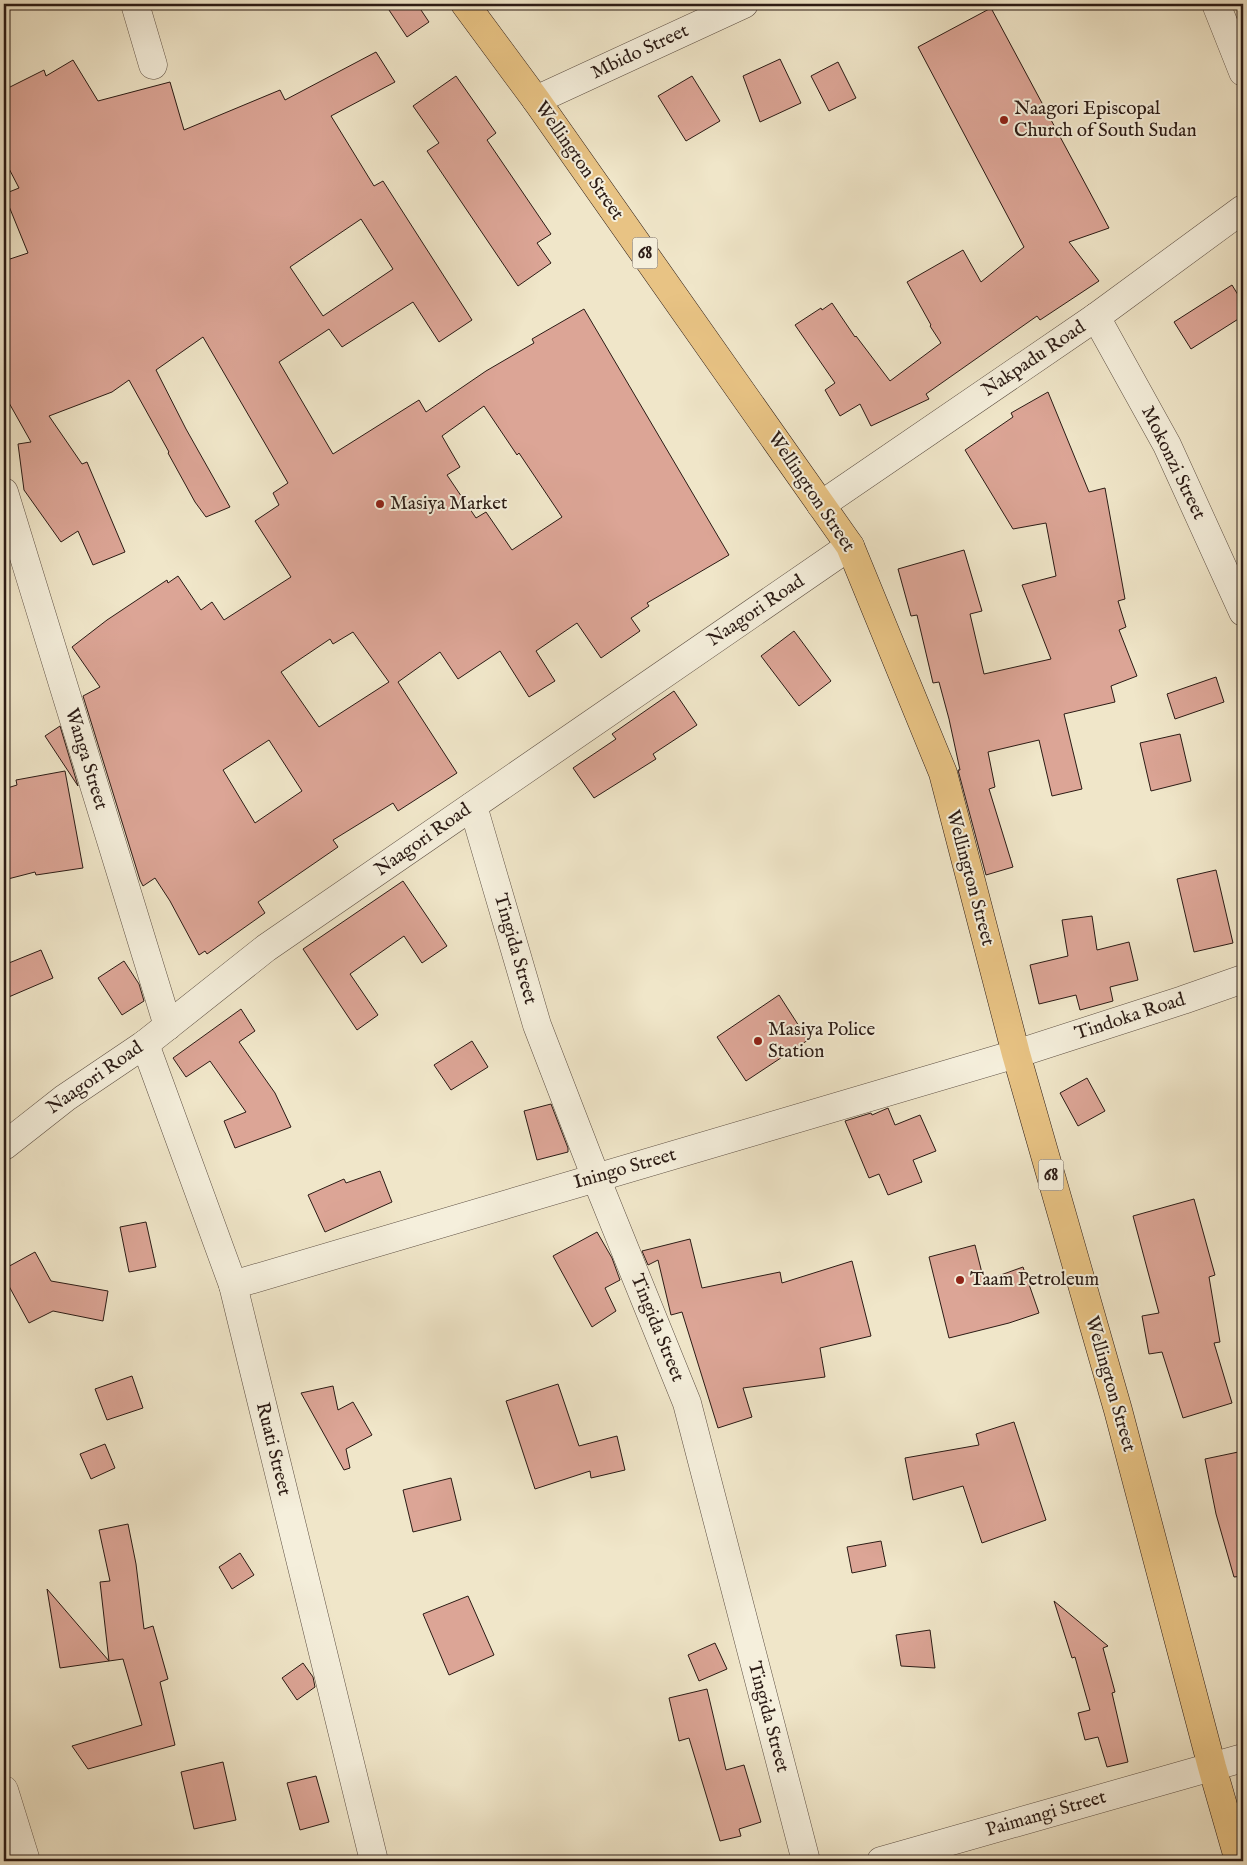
<svg xmlns="http://www.w3.org/2000/svg" width="1247" height="1865" viewBox="0 0 1247 1865" font-family="'IM FELL English',serif">
	<style>
		.building { fill: #dca596; stroke: #2b1b15; fill-rule: evenodd }
		.lines { fill: none; stroke-linecap: round; stroke-linejoin: round }
		.minor-casing { stroke: #5c4e42; stroke-width: 29 }
		.major-casing { stroke: #2b1b15; stroke-width: 29 }
		.minor { stroke: #f5efdc; stroke-width: 28 }
		.major { stroke: #e8c384; stroke-width: 28 }
		.poi-dot { fill: #8f2418; stroke: #f5efdc; stroke-width: 2 }
		.labels { text-anchor: middle; dominant-baseline: central; stroke-width: 4; stroke-linejoin: round; paint-order: stroke }
		.shield { fill: #f5efdc; stroke: #685b51; stroke-width: 1 }
		.shield-label { font-size: 18px; font-weight: bold; fill: #2b1b15 }
		.street-label { font-size: 19px; fill: #2b1b15; stroke: #f5efdc }
		.poi-label { font-size: 19px; fill: #2b1b15; stroke: #f5efdc; text-anchor: start }
	</style>
	<rect width="100%" height="100%" fill="#f0e6c9"/>
	<filter id="stains"><feTurbulence type="fractalNoise" baseFrequency=".004" numOctaves="4"/><feColorMatrix values="0 0 0 0 .2 0 0 0 0 .09 0 0 0 0 .02 0 0 0 .5 -.17"/></filter>
	<radialGradient id="worn" r=".72"><stop offset=".6" stop-color="#630" stop-opacity="0"/><stop offset="1" stop-color="#630" stop-opacity=".3"/></radialGradient>
	<g class="building">
		<path d="M 385,4 L 417,4 L 429,22 L 407,37 Z"/>
		<path d="M 991,8 L 1109,228 L 1069,242 L 1099,281 L 1040,320 L 1037,316 L 926,394 L 929,399 L 871,426 L 860,404 L 840,416 L 825,390 L 835,383 L 795,325 L 821,308 L 822,310 L 832,303 L 855,337 L 856,336 L 890,381 L 941,343 L 930,326 L 931,325 L 907,282 L 963,250 L 981,282 L 1024,247 L 918,47 Z"/>
		<path d="M 376,52 L 395,82 L 331,116 L 374,186 L 383,181 L 472,320 L 439,342 L 413,302 L 342,347 L 329,329 L 279,362 L 333,454 L 419,400 L 426,412 L 486,371 L 534,343 L 532,339 L 584,309 L 729,555 L 647,603 L 649,606 L 631,618 L 640,631 L 601,658 L 577,623 L 536,651 L 555,681 L 529,697 L 500,651 L 458,679 L 440,652 L 398,682 L 457,773 L 398,811 L 393,803 L 333,840 L 338,847 L 258,902 L 265,913 L 207,954 L 205,951 L 199,955 L 170,901 L 155,878 L 143,886 L 140,880 L 83,696 L 100,687 L 72,647 L 107,620 L 167,580 L 168,583 L 178,576 L 201,610 L 212,602 L 224,620 L 291,577 L 255,521 L 279,505 L 273,493 L 288,483 L 203,337 L 156,370 L 186,429 L 230,507 L 206,517 L 195,502 L 168,453 L 169,452 L 129,380 L 112,392 L 49,416 L 82,464 L 87,462 L 125,552 L 93,565 L 78,531 L 61,542 L 24,490 L 18,444 L 31,442 L 4,394 L 4,261 L 28,253 L 4,194 L 19,188 L 4,159 L 4,90 L 44,70 L 46,76 L 73,60 L 98,101 L 170,82 L 184,130 L 280,90 L 285,100 ZM 361,219 L 393,269 L 323,316 L 290,267 ZM 484,406 L 517,455 L 519,453 L 562,517 L 512,550 L 486,512 L 476,518 L 447,475 L 460,467 L 442,436 ZM 353,632 L 389,682 L 319,727 L 281,672 L 330,639 L 333,644 ZM 269,740 L 302,791 L 255,823 L 223,770 Z"/>
		<path d="M 780,59 L 801,103 L 760,122 L 743,76 Z"/>
		<path d="M 838,62 L 856,98 L 829,111 L 811,76 Z"/>
		<path d="M 456,76 L 496,133 L 487,140 L 551,234 L 537,243 L 551,263 L 518,286 L 427,151 L 439,143 L 413,106 Z"/>
		<path d="M 692,76 L 720,121 L 686,141 L 658,96 Z"/>
		<path d="M 1232,285 L 1243,303 L 1243,316 L 1191,349 L 1174,322 Z"/>
		<path d="M 1048,392 L 1089,492 L 1105,488 L 1125,599 L 1118,601 L 1126,627 L 1119,630 L 1137,676 L 1111,686 L 1115,702 L 1064,714 L 1082,789 L 1052,796 L 1039,740 L 988,752 L 995,787 L 989,789 L 1013,867 L 986,875 L 958,770 L 960,770 L 949,719 L 939,682 L 933,683 L 917,615 L 911,616 L 898,569 L 964,550 L 982,611 L 970,614 L 984,674 L 1051,659 L 1022,585 L 1056,576 L 1046,523 L 1013,529 L 965,450 L 1013,417 L 1011,413 Z"/>
		<path d="M 794,631 L 831,681 L 799,706 L 761,656 Z"/>
		<path d="M 1216,677 L 1224,702 L 1175,719 L 1167,694 Z"/>
		<path d="M 674,691 L 697,725 L 653,754 L 656,759 L 594,798 L 573,768 L 616,739 L 612,734 Z"/>
		<path d="M 60,726 L 78,786 L 45,736 Z"/>
		<path d="M 1180,734 L 1191,781 L 1151,791 L 1140,743 Z"/>
		<path d="M 65,771 L 83,868 L 36,875 L 35,872 L 4,880 L 4,789 L 17,785 L 16,780 Z"/>
		<path d="M 1216,870 L 1233,943 L 1194,952 L 1177,879 Z"/>
		<path d="M 403,881 L 447,946 L 422,963 L 404,936 L 350,974 L 378,1015 L 357,1030 L 303,949 Z"/>
		<path d="M 1092,916 L 1097,950 L 1129,942 L 1138,980 L 1110,987 L 1113,1001 L 1080,1010 L 1076,995 L 1039,1004 L 1030,965 L 1068,956 L 1062,920 Z"/>
		<path d="M 41,950 L 53,978 L 4,999 L 4,965 Z"/>
		<path d="M 124,961 L 139,984 L 144,1001 L 122,1015 L 98,978 Z"/>
		<path d="M 779,995 L 808,1040 L 746,1081 L 717,1037 Z"/>
		<path d="M 241,1009 L 255,1031 L 239,1042 L 275,1093 L 291,1127 L 235,1148 L 224,1121 L 246,1112 L 210,1061 L 186,1077 L 173,1058 Z"/>
		<path d="M 472,1041 L 488,1067 L 451,1090 L 434,1065 Z"/>
		<path d="M 1087,1078 L 1105,1111 L 1078,1126 L 1060,1093 Z"/>
		<path d="M 551,1104 L 568,1148 L 568,1152 L 537,1160 L 524,1111 Z"/>
		<path d="M 888,1108 L 895,1125 L 920,1115 L 936,1151 L 913,1160 L 922,1182 L 888,1195 L 879,1174 L 869,1178 L 845,1121 L 871,1113 L 872,1115 Z"/>
		<path d="M 380,1171 L 392,1202 L 325,1232 L 308,1195 L 344,1179 L 346,1183 Z"/>
		<path d="M 1194,1199 L 1215,1275 L 1209,1277 L 1220,1342 L 1214,1343 L 1232,1403 L 1183,1418 L 1162,1352 L 1149,1354 L 1142,1316 L 1159,1313 L 1133,1216 Z"/>
		<path d="M 146,1222 L 156,1267 L 129,1272 L 120,1227 Z"/>
		<path d="M 597,1232 L 612,1258 L 620,1280 L 605,1288 L 616,1311 L 592,1327 L 553,1256 Z"/>
		<path d="M 690,1239 L 702,1288 L 780,1272 L 782,1283 L 852,1261 L 871,1336 L 820,1348 L 825,1377 L 743,1388 L 752,1417 L 718,1428 L 682,1312 L 671,1315 L 658,1260 L 648,1265 L 642,1251 Z"/>
		<path d="M 975,1245 L 984,1281 L 1023,1267 L 1039,1313 L 1009,1323 L 949,1338 L 929,1257 Z"/>
		<path d="M 35,1252 L 51,1281 L 108,1291 L 103,1321 L 53,1311 L 29,1323 L 4,1277 L 4,1269 Z"/>
		<path d="M 132,1376 L 143,1408 L 107,1420 L 95,1389 Z"/>
		<path d="M 558,1384 L 579,1446 L 617,1436 L 625,1470 L 591,1478 L 590,1471 L 535,1489 L 506,1401 Z"/>
		<path d="M 333,1386 L 338,1410 L 353,1402 L 372,1435 L 346,1449 L 350,1468 L 344,1470 L 301,1393 Z"/>
		<path d="M 1014,1422 L 1046,1520 L 982,1543 L 963,1486 L 913,1500 L 905,1458 L 979,1445 L 976,1434 Z"/>
		<path d="M 105,1444 L 115,1468 L 91,1479 L 80,1454 Z"/>
		<path d="M 1243,1451 L 1243,1576 L 1234,1577 L 1216,1514 L 1205,1459 Z"/>
		<path d="M 451,1478 L 461,1520 L 413,1532 L 403,1490 Z"/>
		<path d="M 128,1524 L 136,1564 L 144,1629 L 153,1626 L 168,1679 L 160,1682 L 175,1745 L 88,1769 L 72,1746 L 142,1725 L 123,1659 L 109,1661 L 100,1582 L 110,1581 L 99,1530 Z"/>
		<path d="M 881,1541 L 886,1566 L 852,1573 L 847,1547 Z"/>
		<path d="M 240,1553 L 254,1575 L 232,1589 L 219,1567 Z"/>
		<path d="M 47,1589 L 109,1661 L 60,1668 Z"/>
		<path d="M 468,1596 L 494,1655 L 449,1675 L 423,1614 Z"/>
		<path d="M 1054,1601 L 1108,1646 L 1103,1648 L 1115,1692 L 1112,1693 L 1128,1762 L 1107,1767 L 1098,1737 L 1085,1740 L 1078,1713 L 1090,1710 L 1075,1657 L 1072,1658 Z"/>
		<path d="M 930,1630 L 935,1668 L 901,1666 L 896,1635 Z"/>
		<path d="M 715,1643 L 727,1669 L 699,1681 L 688,1655 Z"/>
		<path d="M 303,1663 L 313,1677 L 315,1687 L 297,1700 L 282,1678 Z"/>
		<path d="M 707,1689 L 726,1770 L 744,1765 L 761,1822 L 739,1829 L 741,1836 L 720,1841 L 689,1738 L 679,1741 L 669,1698 Z"/>
		<path d="M 223,1762 L 236,1820 L 194,1829 L 181,1772 Z"/>
		<path d="M 316,1776 L 329,1822 L 300,1830 L 287,1783 Z"/>
	</g>
	<g class="lines">
		<g class="minor-casing">
			<g id="minor">
				<path d="M 135,4 L 153,65"/>
				<path d="M 1216,4 L 1243,72"/>
				<path d="M 536,100 L 744,4"/>
				<path d="M 1096,317 L 1167,445 L 1243,612"/>
				<path d="M 4,492 L 168,1026"/>
				<path d="M 821,505 L 1096,317 L 1243,209"/>
				<path d="M 473,806 L 537,1025 L 596,1178 L 687,1403 L 806,1861"/>
				<path d="M 145,1044 L 233,1285 L 374,1861"/>
				<path d="M 4,1146 L 65,1098 L 145,1044 L 266,948 L 850,546"/>
				<path d="M 233,1285 L 1016,1054 L 1183,1000 L 1243,979"/>
				<path d="M 4,1790 L 26,1861"/>
				<path d="M 881,1861 L 1243,1758"/>
			</g>
		</g>
		<g class="major-casing">
			<path id="major" d="M 465,4 L 536,100 L 850,546 L 943,773 L 1016,1054 L 1118,1410 L 1212,1767 L 1239,1861"/>
		</g>
		<use href="#minor" class="minor"/>
		<use href="#major" class="major"/>
	</g>
	<g class="poi-dot">
		<circle cx="1004" cy="120" r="5"/>
		<circle cx="380" cy="504" r="5"/>
		<circle cx="758" cy="1041" r="5"/>
		<circle cx="960" cy="1280" r="5"/>
	</g>
	<g class="labels">
		<g class="shield">
			<rect x="632.5" y="237.5" width="25" height="31" rx="4"/>
			<rect x="1038.5" y="1159.5" width="25" height="31" rx="4"/>
		</g>
		<g class="shield-label">
			<text x="645" y="253">68</text>
			<text x="1051" y="1175">68</text>
		</g>
		<g class="street-label">
			<text transform="translate(640 52) rotate(-25)">Mbido Street</text>
			<text transform="translate(579 161) rotate(55)">Wellington Street</text>
			<text transform="translate(1034 359) rotate(-34)">Nakpadu Road</text>
			<text transform="translate(1173 463) rotate(64)">Mokonzi Street</text>
			<text transform="translate(811 492) rotate(56)">Wellington Street</text>
			<text transform="translate(756 611) rotate(-34)">Naagori Road</text>
			<text transform="translate(86 759) rotate(73)">Wanga Street</text>
			<text transform="translate(423 840) rotate(-35)">Naagori Road</text>
			<text transform="translate(970 878) rotate(75)">Wellington Street</text>
			<text transform="translate(515 949) rotate(74)">Tingida Street</text>
			<text transform="translate(1130 1017) rotate(-18)">Tindoka Road</text>
			<text transform="translate(95 1078) rotate(-35)">Naagori Road</text>
			<text transform="translate(625 1169) rotate(-16)">Iningo Street</text>
			<text transform="translate(657 1328) rotate(68)">Tingida Street</text>
			<text transform="translate(1110 1384) rotate(74)">Wellington Street</text>
			<text transform="translate(273 1449) rotate(76)">Ruati Street</text>
			<text transform="translate(768 1717) rotate(75)">Tingida Street</text>
			<text transform="translate(1046 1814) rotate(-16)">Paimangi Street</text>
		</g>
		<g class="poi-label">
			<text x="1014" y="109">Naagori Episcopal<tspan x="1014" dy="22">Church of South Sudan</tspan></text>
			<text x="390" y="504">Masiya Market</text>
			<text x="768" y="1030">Masiya Police<tspan x="768" dy="22">Station</tspan></text>
			<text x="970" y="1280">Taam Petroleum</text>
		</g>
	</g>
	<rect width="1247" height="1865" fill="none" stroke="#f0e6c9" stroke-width="20"/>
	<rect x="5" y="5" width="1237" height="1855" fill="none" stroke="#2b1b15" stroke-width="2.5"/>
	<rect x="10" y="10" width="1227" height="1845" fill="none" stroke="#2b1b15"/>
	<rect width="100%" height="100%" filter="url(#stains)"/>
	<rect width="100%" height="100%" fill="url(#worn)"/>
</svg>
